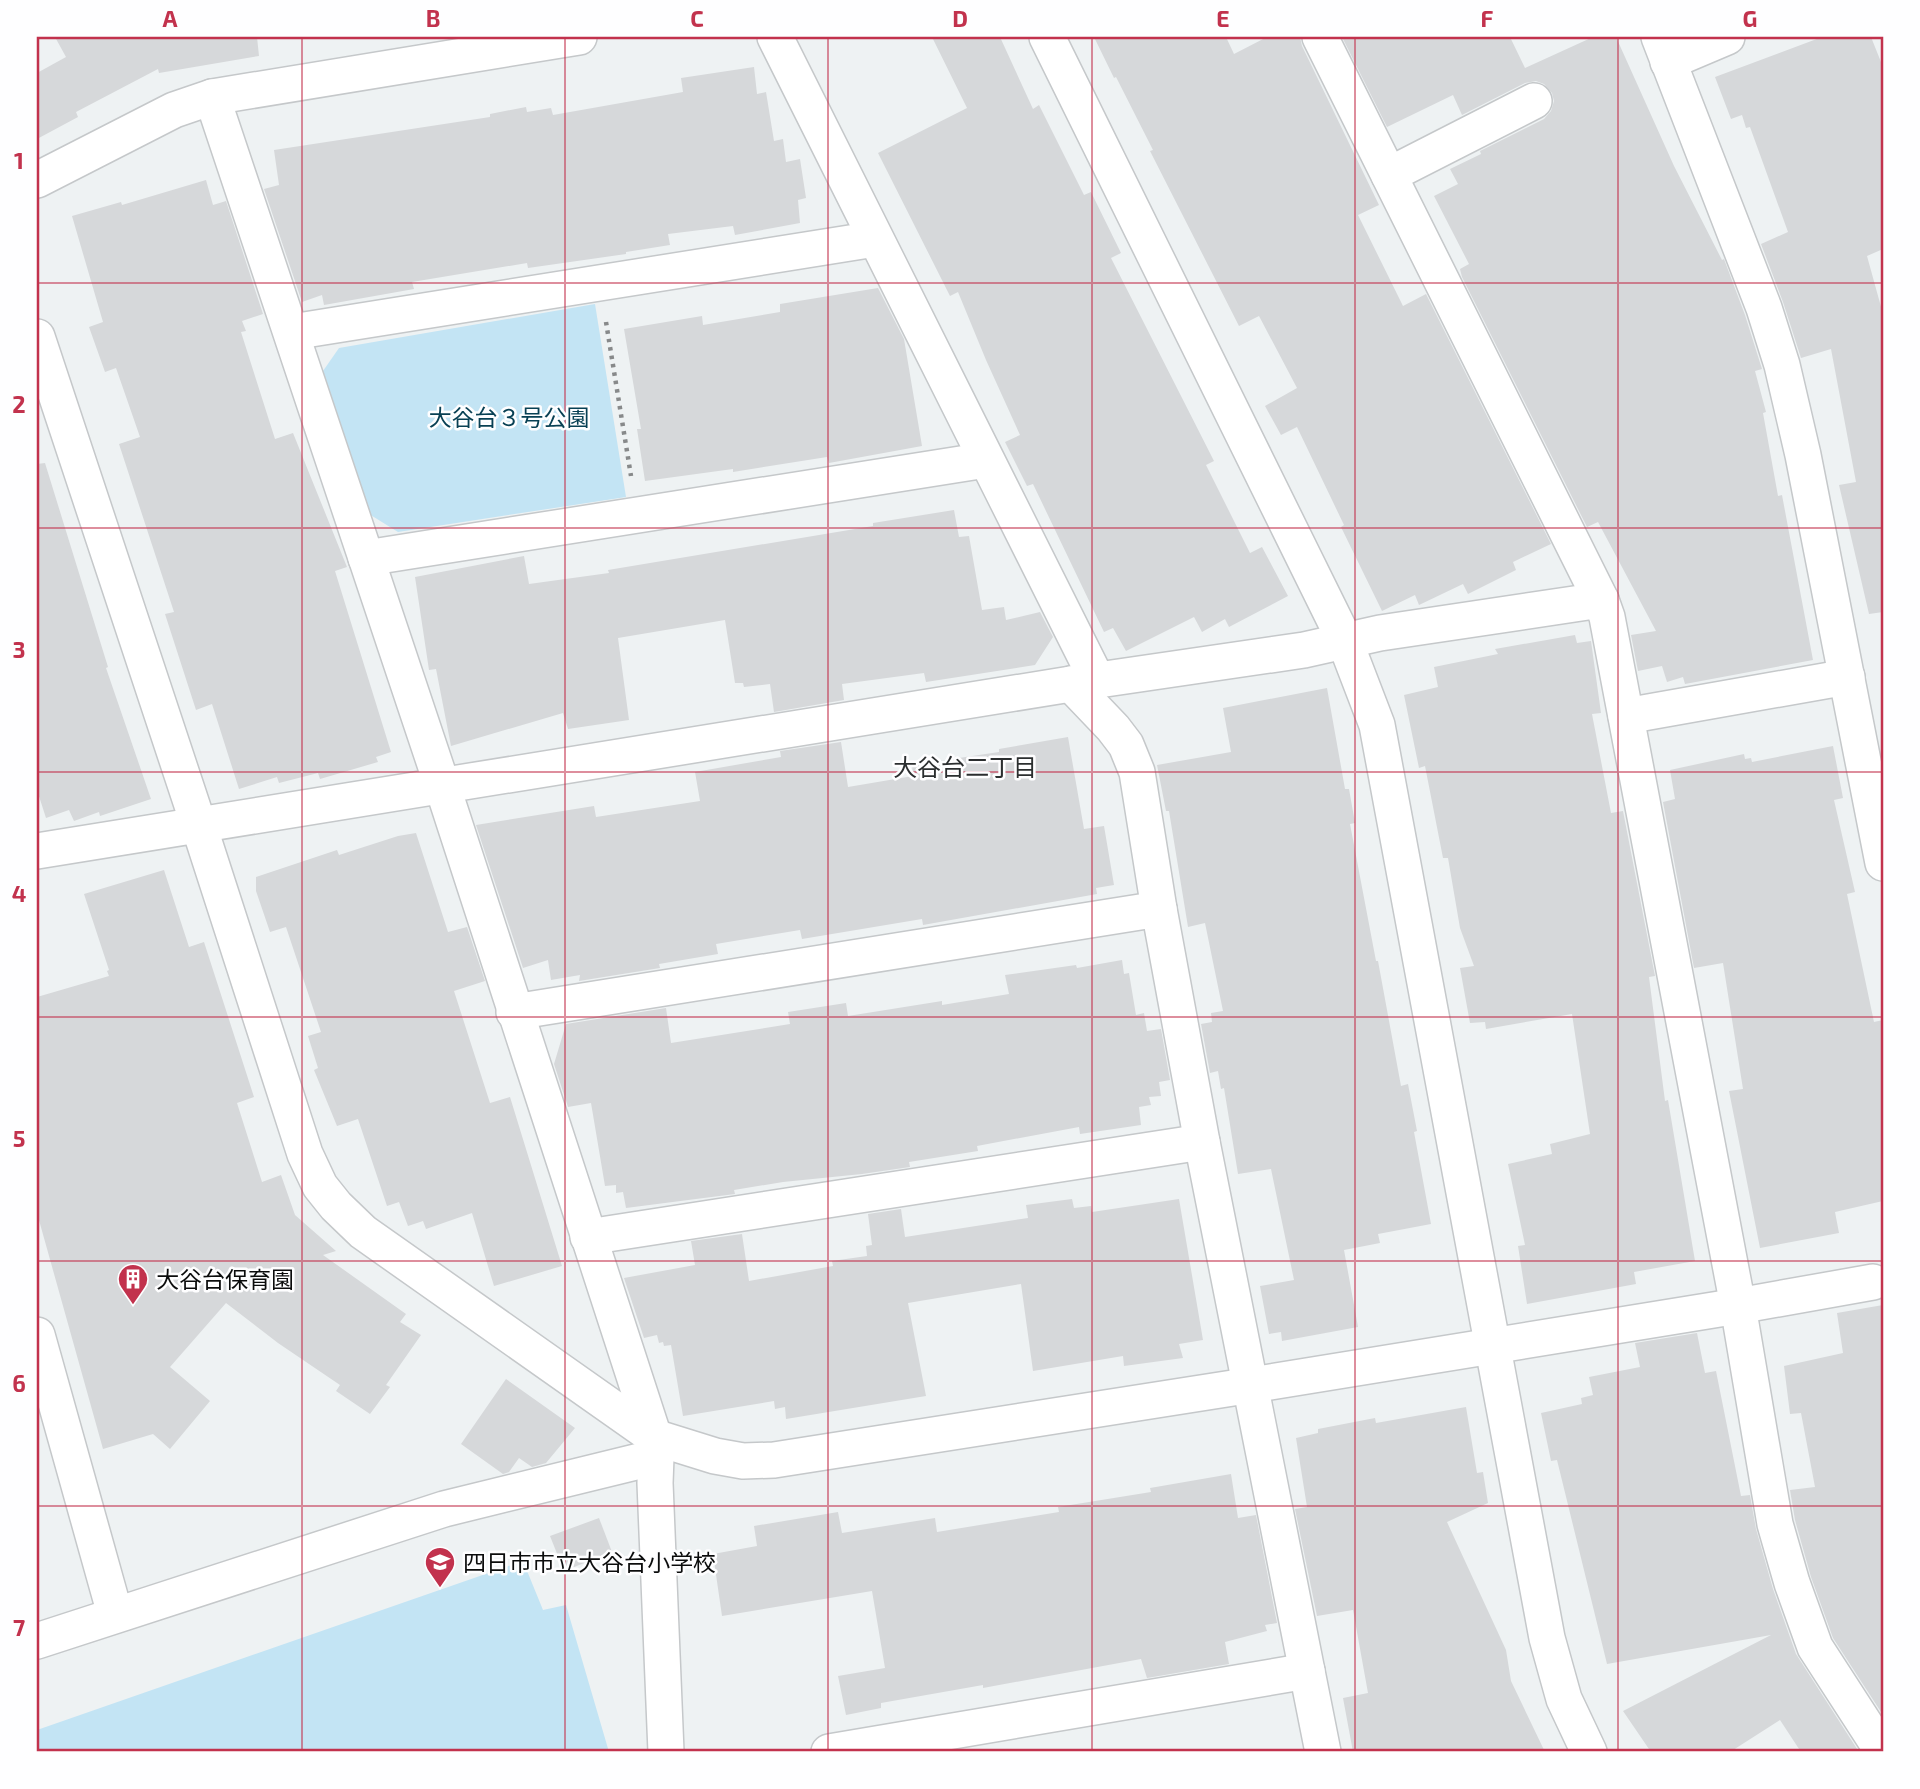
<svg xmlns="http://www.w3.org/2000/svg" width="1920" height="1789" viewBox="0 0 1920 1789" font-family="'Exo 2','Noto Sans JP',sans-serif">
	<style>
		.green { fill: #c3e4f4 }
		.building { fill: #d6d8da }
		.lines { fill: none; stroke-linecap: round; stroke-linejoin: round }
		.minor-casing { stroke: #c5c8ca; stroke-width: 38 }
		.path { stroke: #87898a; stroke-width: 4.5; stroke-dasharray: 3.5 5; stroke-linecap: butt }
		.minor { stroke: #fff; stroke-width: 35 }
		.grid { fill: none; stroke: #c2324d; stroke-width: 2; stroke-opacity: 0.55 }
		.labels { text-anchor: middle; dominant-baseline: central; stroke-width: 5; stroke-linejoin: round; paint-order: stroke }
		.park-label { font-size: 23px; fill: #084054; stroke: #fefeff }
		.poi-label { font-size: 23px; fill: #0b0c0c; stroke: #fefeff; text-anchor: start }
		.neighbourhood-label { font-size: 24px; fill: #2b2e2f; stroke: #fefeff }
		.neatline { fill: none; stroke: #c2324d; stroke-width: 2.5 }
		.grid-label { font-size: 23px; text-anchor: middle; font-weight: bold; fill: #c2324d }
	</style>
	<rect width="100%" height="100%" fill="#eef2f3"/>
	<g class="green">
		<path d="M 595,304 L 626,497 L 398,532 L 369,514 L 323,371 L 339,348 Z"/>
		<path d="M 523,1561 L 543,1610 L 566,1605 L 609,1752 L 37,1752 L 37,1730 Z"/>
	</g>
	<g class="building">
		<path d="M 55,37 L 257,37 L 259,56 L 159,73 L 158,69 L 76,112 L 78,117 L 37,139 L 37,73 L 66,57 Z"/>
		<path d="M 932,37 L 1000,37 L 1033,109 L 1039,105 L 1084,195 L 1091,192 L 1121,253 L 1111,258 L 1214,461 L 1206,465 L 1250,553 L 1262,547 L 1288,596 L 1229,627 L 1225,619 L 1202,632 L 1194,617 L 1126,651 L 1113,628 L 1104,632 L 1033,484 L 1027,486 L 1005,442 L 1020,435 L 986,360 L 958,292 L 950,296 L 878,153 L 967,108 Z"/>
		<path d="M 1094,37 L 1226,37 L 1234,54 L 1267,37 L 1300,37 L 1302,46 L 1379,205 L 1358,215 L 1403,306 L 1426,294 L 1551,544 L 1513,562 L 1516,570 L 1468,594 L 1463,584 L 1419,605 L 1415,595 L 1382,611 L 1341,527 L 1344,525 L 1297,427 L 1281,435 L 1265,406 L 1297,388 L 1259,316 L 1239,326 L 1150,151 L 1153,150 L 1116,77 L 1114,78 Z"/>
		<path d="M 1342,37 L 1510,37 L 1525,68 L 1593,37 L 1616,37 L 1674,166 L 1722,260 L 1724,259 L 1745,315 L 1762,369 L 1755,371 L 1766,412 L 1763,413 L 1778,496 L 1782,495 L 1813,660 L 1685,684 L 1683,677 L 1667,682 L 1662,666 L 1638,671 L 1631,635 L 1656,631 L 1598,522 L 1587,527 L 1462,277 L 1460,269 L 1469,264 L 1434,196 L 1458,184 L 1450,169 L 1481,154 L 1480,151 L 1544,119 L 1551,111 L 1554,101 L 1552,93 L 1544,84 L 1536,81 L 1525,83 L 1462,115 L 1453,95 L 1387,127 Z"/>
		<path d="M 1822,37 L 1871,37 L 1883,67 L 1883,249 L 1867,256 L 1883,314 L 1883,612 L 1869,614 L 1839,485 L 1856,482 L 1831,349 L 1801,358 L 1783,302 L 1761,244 L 1788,232 L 1750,127 L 1746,128 L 1742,115 L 1731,119 L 1715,77 Z"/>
		<path d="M 754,67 L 757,94 L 766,92 L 774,141 L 783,139 L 786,162 L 800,159 L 806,198 L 798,200 L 800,223 L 735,235 L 733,226 L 668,234 L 670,245 L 626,252 L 626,254 L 528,268 L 527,263 L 412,282 L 414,289 L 324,305 L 322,295 L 302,302 L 264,189 L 279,185 L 274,150 L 490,117 L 490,114 L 526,107 L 527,112 L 551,108 L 553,115 L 683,92 L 681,78 Z"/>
		<path d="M 206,180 L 213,205 L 226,201 L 263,314 L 242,321 L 246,331 L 241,332 L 275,439 L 293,433 L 347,567 L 335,571 L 391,752 L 376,757 L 378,762 L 320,779 L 318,773 L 279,783 L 277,777 L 239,789 L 212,704 L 196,710 L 165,614 L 174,612 L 119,444 L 140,437 L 116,368 L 105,372 L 89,327 L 103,322 L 72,216 L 121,202 L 122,205 Z"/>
		<path d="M 878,288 L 904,339 L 922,446 L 829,463 L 827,457 L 733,472 L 733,469 L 645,481 L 637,429 L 641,429 L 624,329 L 702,316 L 703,325 L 780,312 L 780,304 Z"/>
		<path d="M 45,463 L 108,667 L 106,668 L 151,799 L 100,816 L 99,812 L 74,821 L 69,810 L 46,818 L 37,790 L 37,464 Z"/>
		<path d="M 954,510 L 959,537 L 969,536 L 982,610 L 1004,607 L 1006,620 L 1040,612 L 1053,637 L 1035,665 L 926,682 L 924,673 L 842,684 L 844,700 L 774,712 L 770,684 L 744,687 L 743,683 L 735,683 L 725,620 L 618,638 L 629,720 L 568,729 L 563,713 L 451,746 L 436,669 L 429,670 L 415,577 L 524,556 L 529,584 L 609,573 L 608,570 L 873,526 L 873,523 Z"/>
		<path d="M 1575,635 L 1577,643 L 1591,641 L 1601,713 L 1592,714 L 1611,813 L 1623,811 L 1655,976 L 1649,977 L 1665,1101 L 1668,1100 L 1695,1261 L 1634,1272 L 1636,1284 L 1527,1304 L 1518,1246 L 1525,1245 L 1508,1164 L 1552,1154 L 1550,1144 L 1590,1134 L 1572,1014 L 1486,1029 L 1485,1022 L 1470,1023 L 1460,968 L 1474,966 L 1460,928 L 1448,858 L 1443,858 L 1425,766 L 1419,768 L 1404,695 L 1438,687 L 1434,667 L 1498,654 L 1495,649 Z"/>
		<path d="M 1327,688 L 1345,789 L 1349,789 L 1355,823 L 1350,824 L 1376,961 L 1378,961 L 1401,1086 L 1408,1084 L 1417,1131 L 1414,1132 L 1431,1224 L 1378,1234 L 1380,1243 L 1344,1250 L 1358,1327 L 1282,1341 L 1281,1332 L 1269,1334 L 1260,1286 L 1294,1280 L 1271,1169 L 1238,1174 L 1224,1088 L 1221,1089 L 1218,1071 L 1210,1073 L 1201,1024 L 1212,1022 L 1211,1013 L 1223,1011 L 1205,923 L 1188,927 L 1169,811 L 1166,811 L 1157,765 L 1231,752 L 1223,708 Z"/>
		<path d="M 1068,737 L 1084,829 L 1104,826 L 1114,885 L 1096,888 L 1097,894 L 923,925 L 922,919 L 802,939 L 800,930 L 716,944 L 718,954 L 659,964 L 660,968 L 579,981 L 580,975 L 551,980 L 548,960 L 523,968 L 476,825 L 594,806 L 596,817 L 700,801 L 695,772 L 781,757 L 780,751 L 841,742 L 848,787 L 913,776 L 912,765 L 999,752 L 999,749 Z"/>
		<path d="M 1833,746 L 1843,798 L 1834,800 L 1855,892 L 1847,894 L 1874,1022 L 1883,1020 L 1883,1201 L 1835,1212 L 1839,1233 L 1760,1248 L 1729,1091 L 1743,1089 L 1723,963 L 1694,968 L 1663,802 L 1675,799 L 1670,770 L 1744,754 L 1745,759 L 1751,758 L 1752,762 Z"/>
		<path d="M 416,833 L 448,932 L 467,927 L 485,981 L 454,991 L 490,1103 L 510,1097 L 562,1266 L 494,1286 L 472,1213 L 426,1229 L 423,1221 L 408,1226 L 399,1202 L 387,1206 L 358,1119 L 337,1126 L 314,1070 L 318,1068 L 308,1036 L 321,1032 L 286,927 L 270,932 L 256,891 L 256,877 L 337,850 L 339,855 L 398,836 Z"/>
		<path d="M 164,870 L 189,947 L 204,942 L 254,1097 L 237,1103 L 262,1182 L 281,1175 L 295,1215 L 336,1251 L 323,1255 L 406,1314 L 400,1322 L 421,1335 L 386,1385 L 390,1387 L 370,1414 L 336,1391 L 340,1385 L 278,1343 L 226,1303 L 170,1367 L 210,1401 L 170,1449 L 153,1434 L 103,1449 L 37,1213 L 37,997 L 109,976 L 107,971 L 109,970 L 84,894 Z"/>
		<path d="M 1122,960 L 1124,974 L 1129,973 L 1136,1015 L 1144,1013 L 1147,1031 L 1161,1029 L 1170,1080 L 1159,1082 L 1161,1096 L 1149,1097 L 1151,1105 L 1139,1107 L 1141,1125 L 1080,1134 L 1079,1127 L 977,1146 L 978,1151 L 909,1162 L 910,1167 L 862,1174 L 783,1182 L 734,1190 L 735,1194 L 626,1208 L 623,1192 L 616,1193 L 616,1185 L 605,1186 L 591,1103 L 568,1107 L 554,1064 L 566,1024 L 666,1008 L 671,1043 L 790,1024 L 788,1012 L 846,1003 L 848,1016 L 942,1001 L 942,1005 L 1009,994 L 1005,975 L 1076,965 L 1077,968 Z"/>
		<path d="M 1072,1199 L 1074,1208 L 1091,1206 L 1092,1212 L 1179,1199 L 1203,1340 L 1179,1344 L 1183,1358 L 1124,1366 L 1123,1356 L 1033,1371 L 1021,1284 L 908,1303 L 926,1396 L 786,1419 L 785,1407 L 775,1409 L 774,1401 L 683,1416 L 671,1345 L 664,1346 L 663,1342 L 659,1343 L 657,1335 L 644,1338 L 624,1278 L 695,1265 L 691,1241 L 742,1234 L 749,1281 L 833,1266 L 832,1261 L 867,1256 L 866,1246 L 872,1245 L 868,1214 L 901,1209 L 905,1237 L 1028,1218 L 1026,1205 Z"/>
		<path d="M 1883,1305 L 1883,1715 L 1833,1638 L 1811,1577 L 1795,1520 L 1790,1490 L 1815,1487 L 1801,1413 L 1790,1414 L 1784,1366 L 1843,1353 L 1837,1313 Z"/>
		<path d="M 1697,1333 L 1705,1373 L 1716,1371 L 1741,1496 L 1750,1495 L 1756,1529 L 1773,1589 L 1796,1654 L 1859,1752 L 1801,1752 L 1780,1720 L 1730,1752 L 1651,1752 L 1623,1711 L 1771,1635 L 1607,1664 L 1557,1460 L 1551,1461 L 1541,1413 L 1582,1404 L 1581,1398 L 1593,1395 L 1589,1377 L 1640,1367 L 1635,1343 Z"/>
		<path d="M 506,1379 L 575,1428 L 546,1463 L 532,1467 L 519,1458 L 509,1472 L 503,1474 L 461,1444 Z"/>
		<path d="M 1466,1407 L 1477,1473 L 1483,1472 L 1488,1503 L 1447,1522 L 1506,1650 L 1511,1681 L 1545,1752 L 1353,1752 L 1343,1698 L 1368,1693 L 1353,1610 L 1317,1616 L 1295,1509 L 1307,1507 L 1296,1438 L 1318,1433 L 1318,1429 L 1375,1418 L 1376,1423 Z"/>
		<path d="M 1231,1474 L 1238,1518 L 1256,1515 L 1277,1623 L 1265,1625 L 1267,1631 L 1225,1642 L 1229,1664 L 1147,1678 L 1141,1659 L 983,1688 L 983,1685 L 881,1703 L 881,1708 L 846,1715 L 838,1676 L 885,1668 L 872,1591 L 722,1616 L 713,1554 L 757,1546 L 754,1526 L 838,1512 L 842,1533 L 935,1518 L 937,1532 L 1059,1512 L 1058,1507 L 1151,1492 L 1150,1488 Z"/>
		<path d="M 599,1518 L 612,1552 L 564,1571 L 550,1536 Z"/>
	</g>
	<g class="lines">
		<g class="minor-casing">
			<g id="minor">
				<path d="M 775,37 L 1097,680"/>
				<path d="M 1047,37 L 1344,639 L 1377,725 L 1547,1638 L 1564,1699 L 1589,1752"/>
				<path d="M 1320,37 L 1601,600 L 1607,617 L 1738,1306 L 1775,1524 L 1792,1583 L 1815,1647 L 1883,1752"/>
				<path d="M 1659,37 L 1764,308 L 1782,365 L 1803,455 L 1883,863"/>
				<path d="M 1668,62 L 1727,37"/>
				<path d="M 212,97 L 442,785 L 654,1437 L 656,1457 L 655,1483 L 666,1752"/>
				<path d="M 1389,175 L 1534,101"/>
				<path d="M 37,180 L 174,110 L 212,97 L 579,37"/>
				<path d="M 292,332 L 875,239"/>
				<path d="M 37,337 L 199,826 L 305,1154 L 320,1186 L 336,1206 L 363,1232 L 654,1437 L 715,1456 L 743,1461 L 774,1460 L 1252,1385 L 1738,1306 L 1873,1282"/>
				<path d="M 366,558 L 986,460"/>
				<path d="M 1071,684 L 1113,728 L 1126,745 L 1137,772 L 1159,909 L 1202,1142 L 1323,1752"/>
				<path d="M 1626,716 L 1847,677"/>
				<path d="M 37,851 L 1071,684 L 1304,650 L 1380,633 L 1601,600"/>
				<path d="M 514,1012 L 1159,909"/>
				<path d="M 588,1237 L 1202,1142"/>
				<path d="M 37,1335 L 115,1614"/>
				<path d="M 37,1641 L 444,1509 L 656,1457"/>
				<path d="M 829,1752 L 1307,1671"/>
			</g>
		</g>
		<path class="path" d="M 606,322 L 631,476"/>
		<use href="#minor" class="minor"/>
	</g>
	<path class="grid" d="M 302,37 L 302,1752M 565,37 L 565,1752M 828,37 L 828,1752M 1092,37 L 1092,1752M 1355,37 L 1355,1752M 1618,37 L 1618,1752M 37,283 L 1883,283M 37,528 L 1883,528M 37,772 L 1883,772M 37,1017 L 1883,1017M 37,1261 L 1883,1261M 37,1506 L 1883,1506"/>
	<defs>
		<g id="building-pin" transform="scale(1.575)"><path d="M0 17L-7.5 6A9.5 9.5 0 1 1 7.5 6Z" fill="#c2324d" stroke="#fefeff"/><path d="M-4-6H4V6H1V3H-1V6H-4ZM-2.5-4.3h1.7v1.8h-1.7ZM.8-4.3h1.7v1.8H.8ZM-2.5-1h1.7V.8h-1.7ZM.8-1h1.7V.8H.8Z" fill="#fff"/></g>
		<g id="school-pin" transform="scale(1.575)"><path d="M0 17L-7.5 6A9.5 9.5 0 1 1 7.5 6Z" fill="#c2324d" stroke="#fefeff"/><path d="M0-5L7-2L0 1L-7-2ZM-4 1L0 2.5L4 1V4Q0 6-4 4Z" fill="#fff"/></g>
	</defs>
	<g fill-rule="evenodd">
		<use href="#building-pin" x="133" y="1279"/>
		<use href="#school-pin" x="440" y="1562"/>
	</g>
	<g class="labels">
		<g class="park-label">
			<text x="509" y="417">大谷台３号公園</text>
		</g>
		<g class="poi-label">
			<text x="156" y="1279">大谷台保育園</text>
			<text x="463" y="1562">四日市市立大谷台小学校</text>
		</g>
		<g class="neighbourhood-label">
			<text x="965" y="766">大谷台二丁目</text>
		</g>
	</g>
	<rect width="1920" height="1789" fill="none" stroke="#fefeff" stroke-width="77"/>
	<rect x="38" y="38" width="1844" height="1712" class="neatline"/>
	<g class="grid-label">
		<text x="170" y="27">A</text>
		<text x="433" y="27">B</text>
		<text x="697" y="27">C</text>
		<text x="960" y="27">D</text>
		<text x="1223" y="27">E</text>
		<text x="1487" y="27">F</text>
		<text x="1750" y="27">G</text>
		<text x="19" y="169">1</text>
		<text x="19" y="413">2</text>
		<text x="19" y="658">3</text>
		<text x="19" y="902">4</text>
		<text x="19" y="1147">5</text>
		<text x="19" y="1392">6</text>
		<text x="19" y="1636">7</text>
	</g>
</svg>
